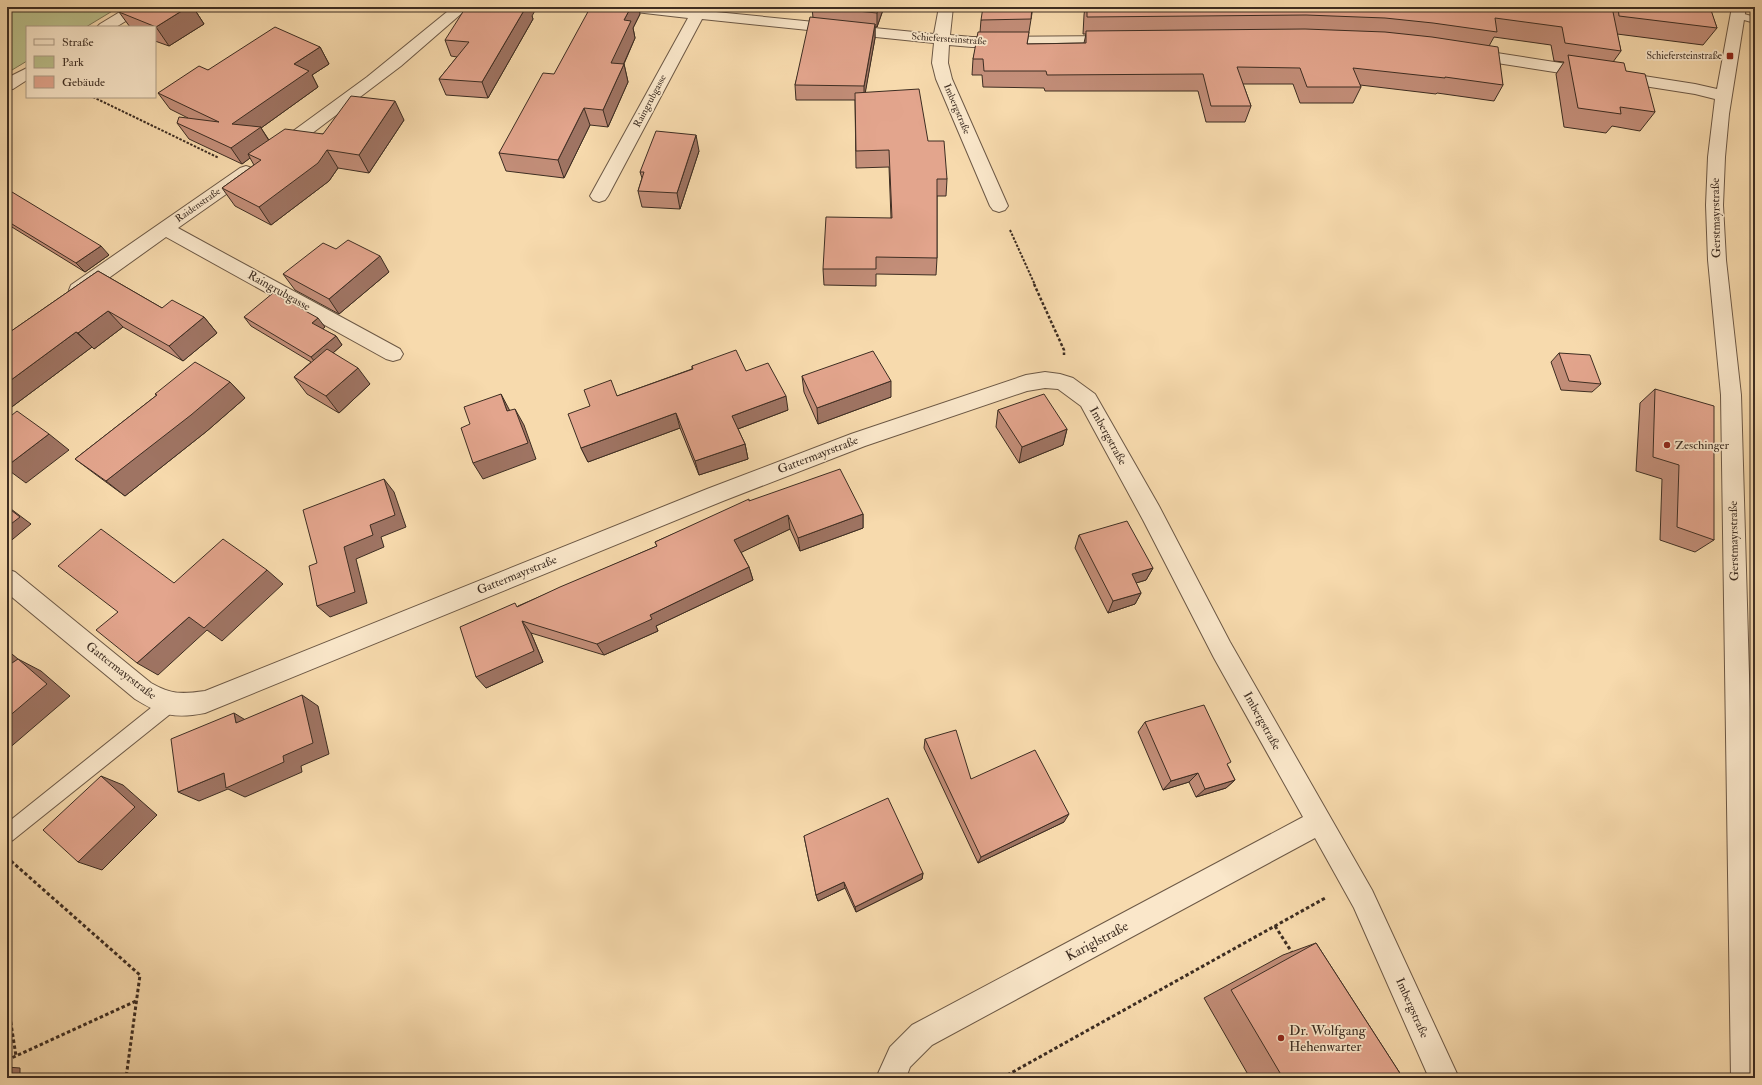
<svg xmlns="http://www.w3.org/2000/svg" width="1762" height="1085" viewBox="0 0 1762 1085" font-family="'IM FELL Double Pica',serif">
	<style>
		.green { fill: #bbc08b; stroke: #7c7656 }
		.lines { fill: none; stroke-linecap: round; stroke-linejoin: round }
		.service-casing { stroke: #6c5845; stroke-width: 2 }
		.minor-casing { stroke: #6c5845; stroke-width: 2 }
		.path-far2 { stroke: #3d2d22; stroke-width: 2; stroke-dasharray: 2.5 1.5; stroke-linecap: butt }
		.path-far1 { stroke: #3d2d22; stroke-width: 2.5; stroke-dasharray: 3 2; stroke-linecap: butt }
		.path { stroke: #3d2d22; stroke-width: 3; stroke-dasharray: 3.5 2.5; stroke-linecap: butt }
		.service { fill: #fae7ca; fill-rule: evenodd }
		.minor { fill: #fae7ca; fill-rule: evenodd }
		.wall { fill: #c38e79; stroke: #3d2d22 }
		.shaded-wall { fill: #9f7463; stroke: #3d2d22 }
		.building { fill: #e3a58d; stroke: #3d2d22 }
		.poi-dot { fill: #8f2418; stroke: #fae7ca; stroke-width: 1.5 }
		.labels { text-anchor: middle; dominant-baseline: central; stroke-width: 3.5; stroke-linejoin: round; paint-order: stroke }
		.far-street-label { font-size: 10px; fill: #3d2d22; stroke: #fae7ca }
		.far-poi-label { font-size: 10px; fill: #3d2d22; stroke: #fae7ca; text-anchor: end }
		.street-label { font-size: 12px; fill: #3d2d22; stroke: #fae7ca }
		.poi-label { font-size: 12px; fill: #3d2d22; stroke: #fae7ca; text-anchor: start }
		.near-street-label { font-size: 14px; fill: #3d2d22; stroke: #fae7ca }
		.near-poi-label { font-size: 14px; fill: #3d2d22; stroke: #fae7ca; text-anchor: start }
	</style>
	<rect width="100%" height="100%" fill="#f7daad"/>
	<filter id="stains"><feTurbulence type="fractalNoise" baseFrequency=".005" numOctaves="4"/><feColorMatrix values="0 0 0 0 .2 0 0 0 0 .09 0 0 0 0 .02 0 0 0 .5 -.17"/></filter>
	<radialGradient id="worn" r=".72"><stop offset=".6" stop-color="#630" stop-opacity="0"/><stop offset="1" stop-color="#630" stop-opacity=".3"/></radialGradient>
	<path class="green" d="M 7,7 L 119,7 L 86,27 L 27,27 L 27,61 L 7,73 Z"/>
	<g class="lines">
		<g class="service-casing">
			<g id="service">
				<path d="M 1737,12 L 1755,17 L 1755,23 L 1733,17 L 1732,15 L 1733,13 Z"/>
				<path d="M 168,697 L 174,699 L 176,705 L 174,711 L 13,840 L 7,843 L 7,823 L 162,699 Z"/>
			</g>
		</g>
		<g class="minor-casing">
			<g id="minor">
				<path d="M 128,7 L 146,7 L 144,10 L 116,27 L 97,27 L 100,24 Z"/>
				<path d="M 453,7 L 469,7 L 401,66 L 286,153 L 280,155 L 274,153 L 272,149 L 274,145 L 367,77 Z"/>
				<path d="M 620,7 L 670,7 L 692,9 L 694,7 L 708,7 L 706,11 L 934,34 L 939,7 L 953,7 L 950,35 L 972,37 L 1115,36 L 1120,38 L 1123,41 L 1120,44 L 1115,46 L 972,47 L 949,45 L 948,63 L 952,79 L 1008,206 L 1005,210 L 999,212 L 993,210 L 990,206 L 936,79 L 932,63 L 934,43 L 702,19 L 608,196 L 605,200 L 599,202 L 593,200 L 590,196 L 688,18 L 627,11 L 622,10 Z"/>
				<path d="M 1732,7 L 1746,7 L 1729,114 L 1725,157 L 1723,205 L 1726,260 L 1741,395 L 1755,884 L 1755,1078 L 1731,1078 L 1721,395 L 1708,260 L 1706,205 L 1708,157 L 1715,99 L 1695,94 L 1471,59 L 1465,57 L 1463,54 L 1465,51 L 1471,49 L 1695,84 L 1717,89 Z"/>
				<path d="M 27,68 L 27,80 L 13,89 L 7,90 L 7,78 Z"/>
				<path d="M 246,166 L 252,168 L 255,172 L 252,176 L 178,228 L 400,349 L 403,354 L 400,359 L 393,361 L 386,359 L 166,237 L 85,295 L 78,297 L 71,295 L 69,290 L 71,285 L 240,168 Z"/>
				<path d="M 1045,372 L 1060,374 L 1073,378 L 1095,394 L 1159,506 L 1230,642 L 1372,890 L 1459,1078 L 1429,1078 L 1354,908 L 1315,838 L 932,1045 L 910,1067 L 906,1078 L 876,1078 L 890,1047 L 912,1025 L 1303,817 L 1214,658 L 1143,520 L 1081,406 L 1058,389 L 1045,388 L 1027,391 L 865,446 L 723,501 L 205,713 C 174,719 161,715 135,699 L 7,593 L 7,569 L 15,572 L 151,683 C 172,695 182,694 205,691 L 707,489 L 851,434 L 1026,375 Z"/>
			</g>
		</g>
		<g class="path-far2">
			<path d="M 93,97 L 219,158"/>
			<path d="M 1010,230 L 1035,285"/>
		</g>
		<path class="path-far1" d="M 1034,284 L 1064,350 L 1064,355"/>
		<g class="path">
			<path d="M 11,861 L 140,975 L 126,1078"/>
			<path d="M 1275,926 L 1293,954"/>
			<path d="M 7,998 L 16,1056"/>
			<path d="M 7,1060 L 136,1001"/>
			<path d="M 1002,1078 L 1327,897"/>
		</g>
		<use href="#service" class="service"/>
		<use href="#minor" class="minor"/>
	</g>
	<g class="wall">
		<path d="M 126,7 L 193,7 L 204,24 L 169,46 L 155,41 L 155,27 L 130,27 L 119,12 Z"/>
		<path d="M 812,7 L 884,7 L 877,27 L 875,27 L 875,38 L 865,92 L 928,141 L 947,179 L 946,196 L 937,196 L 937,258 L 936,275 L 876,274 L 876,286 L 824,285 L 823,269 L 891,218 L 889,167 L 856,168 L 855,100 L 796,100 L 795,85 L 813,18 Z"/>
		<path d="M 1033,7 L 1027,44 L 1084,43 L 1086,34 L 1083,34 L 1084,15 L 1085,7 L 1712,7 L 1710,9 L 1717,28 L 1703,45 L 1617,34 L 1621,51 L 1613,62 L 1626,71 L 1655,112 L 1640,131 L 1612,126 L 1606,133 L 1564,127 L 1556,74 L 1564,62 L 1554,61 L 1551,45 L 1494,37 L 1489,46 L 1503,85 L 1494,101 L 1437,93 L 1436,94 L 1360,85 L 1361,87 L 1353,103 L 1300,103 L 1293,84 L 1243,84 L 1251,106 L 1245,122 L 1206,122 L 1198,91 L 1045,91 L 1044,88 L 983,87 L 982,75 L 972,75 L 973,59 L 980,32 L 981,20 Z"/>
		<path d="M 640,14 L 633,28 L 635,38 L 624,64 L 628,82 L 608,127 L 590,125 L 564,178 L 506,171 L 499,153 L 554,74 Z"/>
		<path d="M 532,16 L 533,19 L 488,98 L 446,95 L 439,79 L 457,57 L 451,56 L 445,40 Z"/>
		<path d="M 320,47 L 329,64 L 312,75 L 318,87 L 261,128 L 269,140 L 323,134 L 404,120 L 369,173 L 338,168 L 329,181 L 271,225 L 235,206 L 222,188 L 254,165 L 250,158 L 242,164 L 189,139 L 177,123 L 188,118 L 170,109 L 158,93 L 208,70 Z"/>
		<path d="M 699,151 L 680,209 L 642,207 L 638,191 L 642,178 L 640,172 Z"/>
		<path d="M 7,199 L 109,255 L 85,272 L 7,224 Z"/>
		<path d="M 98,271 L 162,308 L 204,317 L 217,333 L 183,361 L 123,327 L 94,349 L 92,347 L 9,409 L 7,408 L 7,334 Z"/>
		<path d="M 389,272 L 339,314 L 295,290 L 283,274 Z"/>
		<path d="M 244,317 L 325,327 L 322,329 L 336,336 L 342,345 L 333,353 L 370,384 L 339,413 L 307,394 L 294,377 L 311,362 L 251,326 Z"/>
		<path d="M 1559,353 L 1601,384 L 1592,392 L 1561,390 L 1551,362 Z"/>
		<path d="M 692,366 L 746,371 L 788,410 L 738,429 L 745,444 L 748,459 L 699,475 L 680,428 L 588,462 L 581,448 L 617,396 L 692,369 Z"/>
		<path d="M 802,376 L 891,397 L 818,424 L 804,392 Z"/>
		<path d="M 230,382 L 245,398 L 207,431 L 125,496 L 95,474 L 75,459 L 157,395 L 155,394 Z"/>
		<path d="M 1655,389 L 1714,540 L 1695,552 L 1660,540 L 1662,479 L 1636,471 L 1640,403 Z"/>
		<path d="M 998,410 L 1067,429 L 1063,445 L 1019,463 L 996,427 Z"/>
		<path d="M 749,501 L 863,514 L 863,528 L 800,551 L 790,529 L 741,552 L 749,567 L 753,580 L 656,626 L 658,631 L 604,655 L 531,633 L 543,662 L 486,688 L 518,606 L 657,546 L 655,542 Z"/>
		<path d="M 1079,535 L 1153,568 L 1146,580 L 1136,583 L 1141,593 L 1135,604 L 1108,613 L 1075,548 Z"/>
		<path d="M 1145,722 L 1228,766 L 1235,780 L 1226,788 L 1196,797 L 1189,782 L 1163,790 L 1138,732 Z"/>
		<path d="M 925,739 L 971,779 L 1064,822 L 978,863 L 924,748 Z"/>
		<path d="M 804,836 L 923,873 L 922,879 L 856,912 L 845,888 L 818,901 L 816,895 Z"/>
		<path d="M 1316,943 L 1403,1078 L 1250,1078 L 1204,998 L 1283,955 Z"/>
	</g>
	<g class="shaded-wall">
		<path d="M 188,7 L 193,7 L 204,24 L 169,46 L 156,27 Z"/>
		<path d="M 526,7 L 537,7 L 532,16 L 533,19 L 488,98 L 482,82 Z"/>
		<path d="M 631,7 L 639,7 L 640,14 L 633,28 L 635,38 L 616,81 L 611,63 L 624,20 Z"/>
		<path d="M 879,7 L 884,7 L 877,27 L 877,13 Z"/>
		<path d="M 875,24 L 875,38 L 864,100 L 864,86 Z"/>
		<path d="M 320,47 L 329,64 L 312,75 L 318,87 L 261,128 L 271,144 L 248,154 L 250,158 L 242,164 L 231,148 L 232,124 L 294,64 Z"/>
		<path d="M 624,64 L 628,82 L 608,127 L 603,110 Z"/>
		<path d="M 395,101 L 404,120 L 369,173 L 359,155 Z"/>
		<path d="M 584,108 L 590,125 L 564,178 L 558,160 Z"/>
		<path d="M 696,135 L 699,151 L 680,209 L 677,193 Z"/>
		<path d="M 327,150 L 338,168 L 329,181 L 271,225 L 259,207 Z"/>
		<path d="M 101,246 L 109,255 L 85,272 L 76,263 Z"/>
		<path d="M 380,256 L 389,272 L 339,314 L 329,299 Z"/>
		<path d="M 108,311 L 123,327 L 94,349 L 78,333 Z"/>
		<path d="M 204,317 L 217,333 L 183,361 L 169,346 Z"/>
		<path d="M 318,318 L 325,327 L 319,332 L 312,323 Z"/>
		<path d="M 76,332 L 92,347 L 9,409 L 7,407 L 7,383 Z"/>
		<path d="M 336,336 L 342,345 L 318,366 L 311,357 Z"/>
		<path d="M 358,368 L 370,384 L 339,413 L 326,396 Z"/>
		<path d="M 891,381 L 891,397 L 818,424 L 817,408 Z"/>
		<path d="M 230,382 L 245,398 L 207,431 L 125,496 L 106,481 Z"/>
		<path d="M 501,394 L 510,411 L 507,411 Z"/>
		<path d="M 786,396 L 788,410 L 735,430 L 732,416 Z"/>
		<path d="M 515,409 L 524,425 L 536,459 L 483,479 L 473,463 Z"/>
		<path d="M 676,413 L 680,428 L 588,462 L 581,448 Z"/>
		<path d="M 1067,429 L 1063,445 L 1019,463 L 1022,447 Z"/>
		<path d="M 49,434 L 69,450 L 26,483 L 7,469 L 7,466 Z"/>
		<path d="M 745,444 L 748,459 L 699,475 L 695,461 Z"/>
		<path d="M 384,479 L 394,492 L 406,527 L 381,537 L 384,547 L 356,559 L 367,603 L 330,617 L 317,606 L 344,547 L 370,525 Z"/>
		<path d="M 7,506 L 31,524 L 7,544 Z"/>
		<path d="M 863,514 L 863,528 L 800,551 L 798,538 Z"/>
		<path d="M 788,515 L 790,529 L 738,554 L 734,540 Z"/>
		<path d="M 749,567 L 753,580 L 656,626 L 658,631 L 604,655 L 597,644 L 650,615 Z"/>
		<path d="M 1153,568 L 1146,580 L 1126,586 L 1132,574 Z"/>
		<path d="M 267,570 L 283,584 L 222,641 L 207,630 L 158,675 L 137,663 L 189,617 Z"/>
		<path d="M 1141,593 L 1135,604 L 1108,613 L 1113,601 Z"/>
		<path d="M 522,621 L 531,633 L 543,662 L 486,688 L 476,677 Z"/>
		<path d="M 7,650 L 18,659 L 41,671 L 70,696 L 7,750 L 7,718 L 12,663 L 7,659 Z"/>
		<path d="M 302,695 L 318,706 L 329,754 L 301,766 L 302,772 L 245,797 L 228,789 L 199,801 L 178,792 L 224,773 L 283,756 Z"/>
		<path d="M 234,713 L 252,724 L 236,723 Z"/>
		<path d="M 1198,773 L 1189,782 L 1163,790 L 1171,781 Z"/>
		<path d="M 101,776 L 123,785 L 157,815 L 102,870 L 78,862 Z"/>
		<path d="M 1235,780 L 1226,788 L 1196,797 L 1205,789 Z"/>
		<path d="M 1069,814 L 1064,822 L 978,863 L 981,857 Z"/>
		<path d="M 923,873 L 922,879 L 856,912 L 855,907 Z"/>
		<path d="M 844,882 L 845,888 L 818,901 L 816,895 Z"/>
		<path d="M 7,1067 L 20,1068 L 20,1078 L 7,1078 Z"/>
	</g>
	<g class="building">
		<path d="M 126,7 L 188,7 L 156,27 L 119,12 Z"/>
		<path d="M 466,7 L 526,7 L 482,82 L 439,79 L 469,42 L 445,40 Z"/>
		<path d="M 596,7 L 631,7 L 624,20 L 631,21 L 611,63 L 624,64 L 603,110 L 584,108 L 558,160 L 499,153 L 543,73 L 554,74 L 590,8 L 595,9 Z"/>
		<path d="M 818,7 L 879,7 L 877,13 Z"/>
		<path d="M 983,7 L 1032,7 L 1031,19 L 981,20 Z"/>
		<path d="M 1087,7 L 1612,7 L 1621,51 L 1565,43 L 1562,27 L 1495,18 L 1497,32 L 1433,23 L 1385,18 L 1306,15 L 1087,17 Z"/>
		<path d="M 1618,7 L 1710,7 L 1717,28 L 1619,16 Z"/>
		<path d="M 810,17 L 875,24 L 864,86 L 795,85 Z"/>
		<path d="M 275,27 L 320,47 L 294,64 L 309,71 L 232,124 L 261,127 L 231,148 L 177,123 L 179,117 L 219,122 L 158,93 L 199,66 L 208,70 Z"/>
		<path d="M 1305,29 L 1385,32 L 1432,37 L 1498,47 L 1503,85 L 1445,77 L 1445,78 L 1353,68 L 1361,87 L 1307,87 L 1300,68 L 1237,67 L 1251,106 L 1211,106 L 1203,74 L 1047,75 L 1046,71 L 984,71 L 983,59 L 973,59 L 978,32 L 1029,32 L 1027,44 L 1086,43 L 1086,31 Z"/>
		<path d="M 1568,55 L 1624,63 L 1626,71 L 1645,74 L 1655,112 L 1620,107 L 1621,114 L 1578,108 Z"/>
		<path d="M 919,89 L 928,141 L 944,141 L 947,179 L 937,179 L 937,258 L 876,257 L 876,269 L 823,269 L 826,217 L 892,218 L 889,150 L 856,151 L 855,93 Z"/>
		<path d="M 351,96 L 395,101 L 359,155 L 327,150 L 318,163 L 259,207 L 222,188 L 261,160 L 248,154 L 285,129 L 323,134 Z"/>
		<path d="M 656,131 L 696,135 L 677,193 L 638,191 L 644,172 L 640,172 Z"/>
		<path d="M 12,192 L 101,246 L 76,263 L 7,221 L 7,199 Z"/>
		<path d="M 348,240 L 380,256 L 329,299 L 283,274 L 323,243 L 336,249 Z"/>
		<path d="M 98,271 L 162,308 L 172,300 L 204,317 L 169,346 L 108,311 L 78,333 L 76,332 L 7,383 L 7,334 Z"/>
		<path d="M 273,293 L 318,318 L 312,323 L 336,336 L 311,357 L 244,317 Z"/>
		<path d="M 327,349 L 358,368 L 326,396 L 294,377 Z"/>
		<path d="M 736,350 L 746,371 L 768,363 L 786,396 L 732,416 L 745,444 L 695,461 L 676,413 L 581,448 L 568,414 L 590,406 L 584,390 L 611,380 L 617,396 L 693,369 L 692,366 Z"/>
		<path d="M 873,351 L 891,381 L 817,408 L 802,376 Z"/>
		<path d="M 1559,353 L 1590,355 L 1601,384 L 1569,381 Z"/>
		<path d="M 195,362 L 230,382 L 191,415 L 106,481 L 75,459 L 157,395 L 155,394 Z"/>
		<path d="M 1655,389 L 1714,406 L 1714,540 L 1677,527 L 1679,465 L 1653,457 Z"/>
		<path d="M 501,394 L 507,411 L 515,409 L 528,443 L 473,463 L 461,428 L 470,424 L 464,407 Z"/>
		<path d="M 1044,394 L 1067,429 L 1022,447 L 998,410 Z"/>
		<path d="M 17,411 L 49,434 L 7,466 L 7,419 Z"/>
		<path d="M 840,469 L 863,514 L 798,538 L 788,515 L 734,540 L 749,567 L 650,615 L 652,619 L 597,644 L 522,621 L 534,651 L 476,677 L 460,627 L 515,603 L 517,607 L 560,587 L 657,546 L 655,542 L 749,499 L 749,501 Z"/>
		<path d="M 384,479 L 395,515 L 370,525 L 373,535 L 344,547 L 355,592 L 317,606 L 309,566 L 317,563 L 303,510 Z"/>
		<path d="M 7,507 L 20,517 L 7,527 Z"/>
		<path d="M 1127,521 L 1153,568 L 1132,574 L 1141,593 L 1113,601 L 1079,535 Z"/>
		<path d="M 101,529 L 174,583 L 223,539 L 267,570 L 204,628 L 189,617 L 137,663 L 96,630 L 118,612 L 58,566 Z"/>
		<path d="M 7,659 L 12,663 L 18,659 L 47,684 L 7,718 Z"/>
		<path d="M 302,695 L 313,743 L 283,756 L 284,762 L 226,788 L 224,773 L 178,792 L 171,739 L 234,713 L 236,723 Z"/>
		<path d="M 1204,705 L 1231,762 L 1227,764 L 1235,780 L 1205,789 L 1198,773 L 1171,781 L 1145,722 Z"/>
		<path d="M 956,730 L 971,779 L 1035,750 L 1069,814 L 981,857 L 925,739 Z"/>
		<path d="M 101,776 L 135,807 L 78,862 L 43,830 Z"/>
		<path d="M 888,798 L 923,873 L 855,907 L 844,882 L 816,895 L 804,836 Z"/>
		<path d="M 1316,943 L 1403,1078 L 1283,1078 L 1231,990 Z"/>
	</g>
	<g class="poi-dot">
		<rect x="1726" y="52" width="8" height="8" rx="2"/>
		<circle cx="1667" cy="445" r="4"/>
		<circle cx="1281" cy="1038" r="4"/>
	</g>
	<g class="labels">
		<g class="far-street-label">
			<text transform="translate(949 39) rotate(4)">Schiefersteinstraße</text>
			<text transform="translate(650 101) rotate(-62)">Raingrubgasse</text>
			<text transform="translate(957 109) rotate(67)">Imbergstraße</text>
			<text transform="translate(198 205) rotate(-35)">Raidenstraße</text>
		</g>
		<g class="far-poi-label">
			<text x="1722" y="56">Schiefersteinstraße</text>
		</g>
		<g class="street-label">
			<text transform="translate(1716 218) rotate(-91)">Gerstmayrstraße</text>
			<text transform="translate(279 291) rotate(29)">Raingrubgasse</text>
			<text transform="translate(1108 436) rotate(61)">Imbergstraße</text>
			<text transform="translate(818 455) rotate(-21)">Gattermayrstraße</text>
			<text transform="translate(1734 541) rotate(-91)">Gerstmayrstraße</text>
			<text transform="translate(517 575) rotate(-22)">Gattermayrstraße</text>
			<text transform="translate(121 671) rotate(38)">Gattermayrstraße</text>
			<text transform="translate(1262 721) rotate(61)">Imbergstraße</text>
			<text transform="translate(1412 1008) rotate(66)">Imbergstraße</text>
		</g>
		<g class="poi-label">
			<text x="1675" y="445">Zeschinger</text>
		</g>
		<g class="near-street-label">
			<text transform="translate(1097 941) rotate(-28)">Kariglstraße</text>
		</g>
		<g class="near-poi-label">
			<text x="1289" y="1030">Dr. Wolfgang<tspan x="1289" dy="16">Hehenwarter</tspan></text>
		</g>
	</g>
	<rect width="1762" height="1085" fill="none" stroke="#f7daad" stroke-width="24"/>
	<rect x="8" y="8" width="1746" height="1069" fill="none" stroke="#3d2d22" stroke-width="2"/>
	<rect x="12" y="12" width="1738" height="1061" fill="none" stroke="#3d2d22"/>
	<rect x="26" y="26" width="130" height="72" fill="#fae7ca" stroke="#ae9d87"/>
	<rect x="34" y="39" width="20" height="6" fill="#fae7ca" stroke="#ae9d87"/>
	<text x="62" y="46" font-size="12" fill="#3d2d22">Straße</text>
	<rect x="34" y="56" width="20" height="12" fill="#bbc08b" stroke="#ae9d87"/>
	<text x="62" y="66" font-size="12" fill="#3d2d22">Park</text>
	<rect x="34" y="76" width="20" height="12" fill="#e3a58d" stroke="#ae9d87"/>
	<text x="62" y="86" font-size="12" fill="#3d2d22">Gebäude</text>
	<rect width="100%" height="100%" filter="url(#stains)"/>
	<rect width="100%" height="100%" fill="url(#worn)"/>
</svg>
